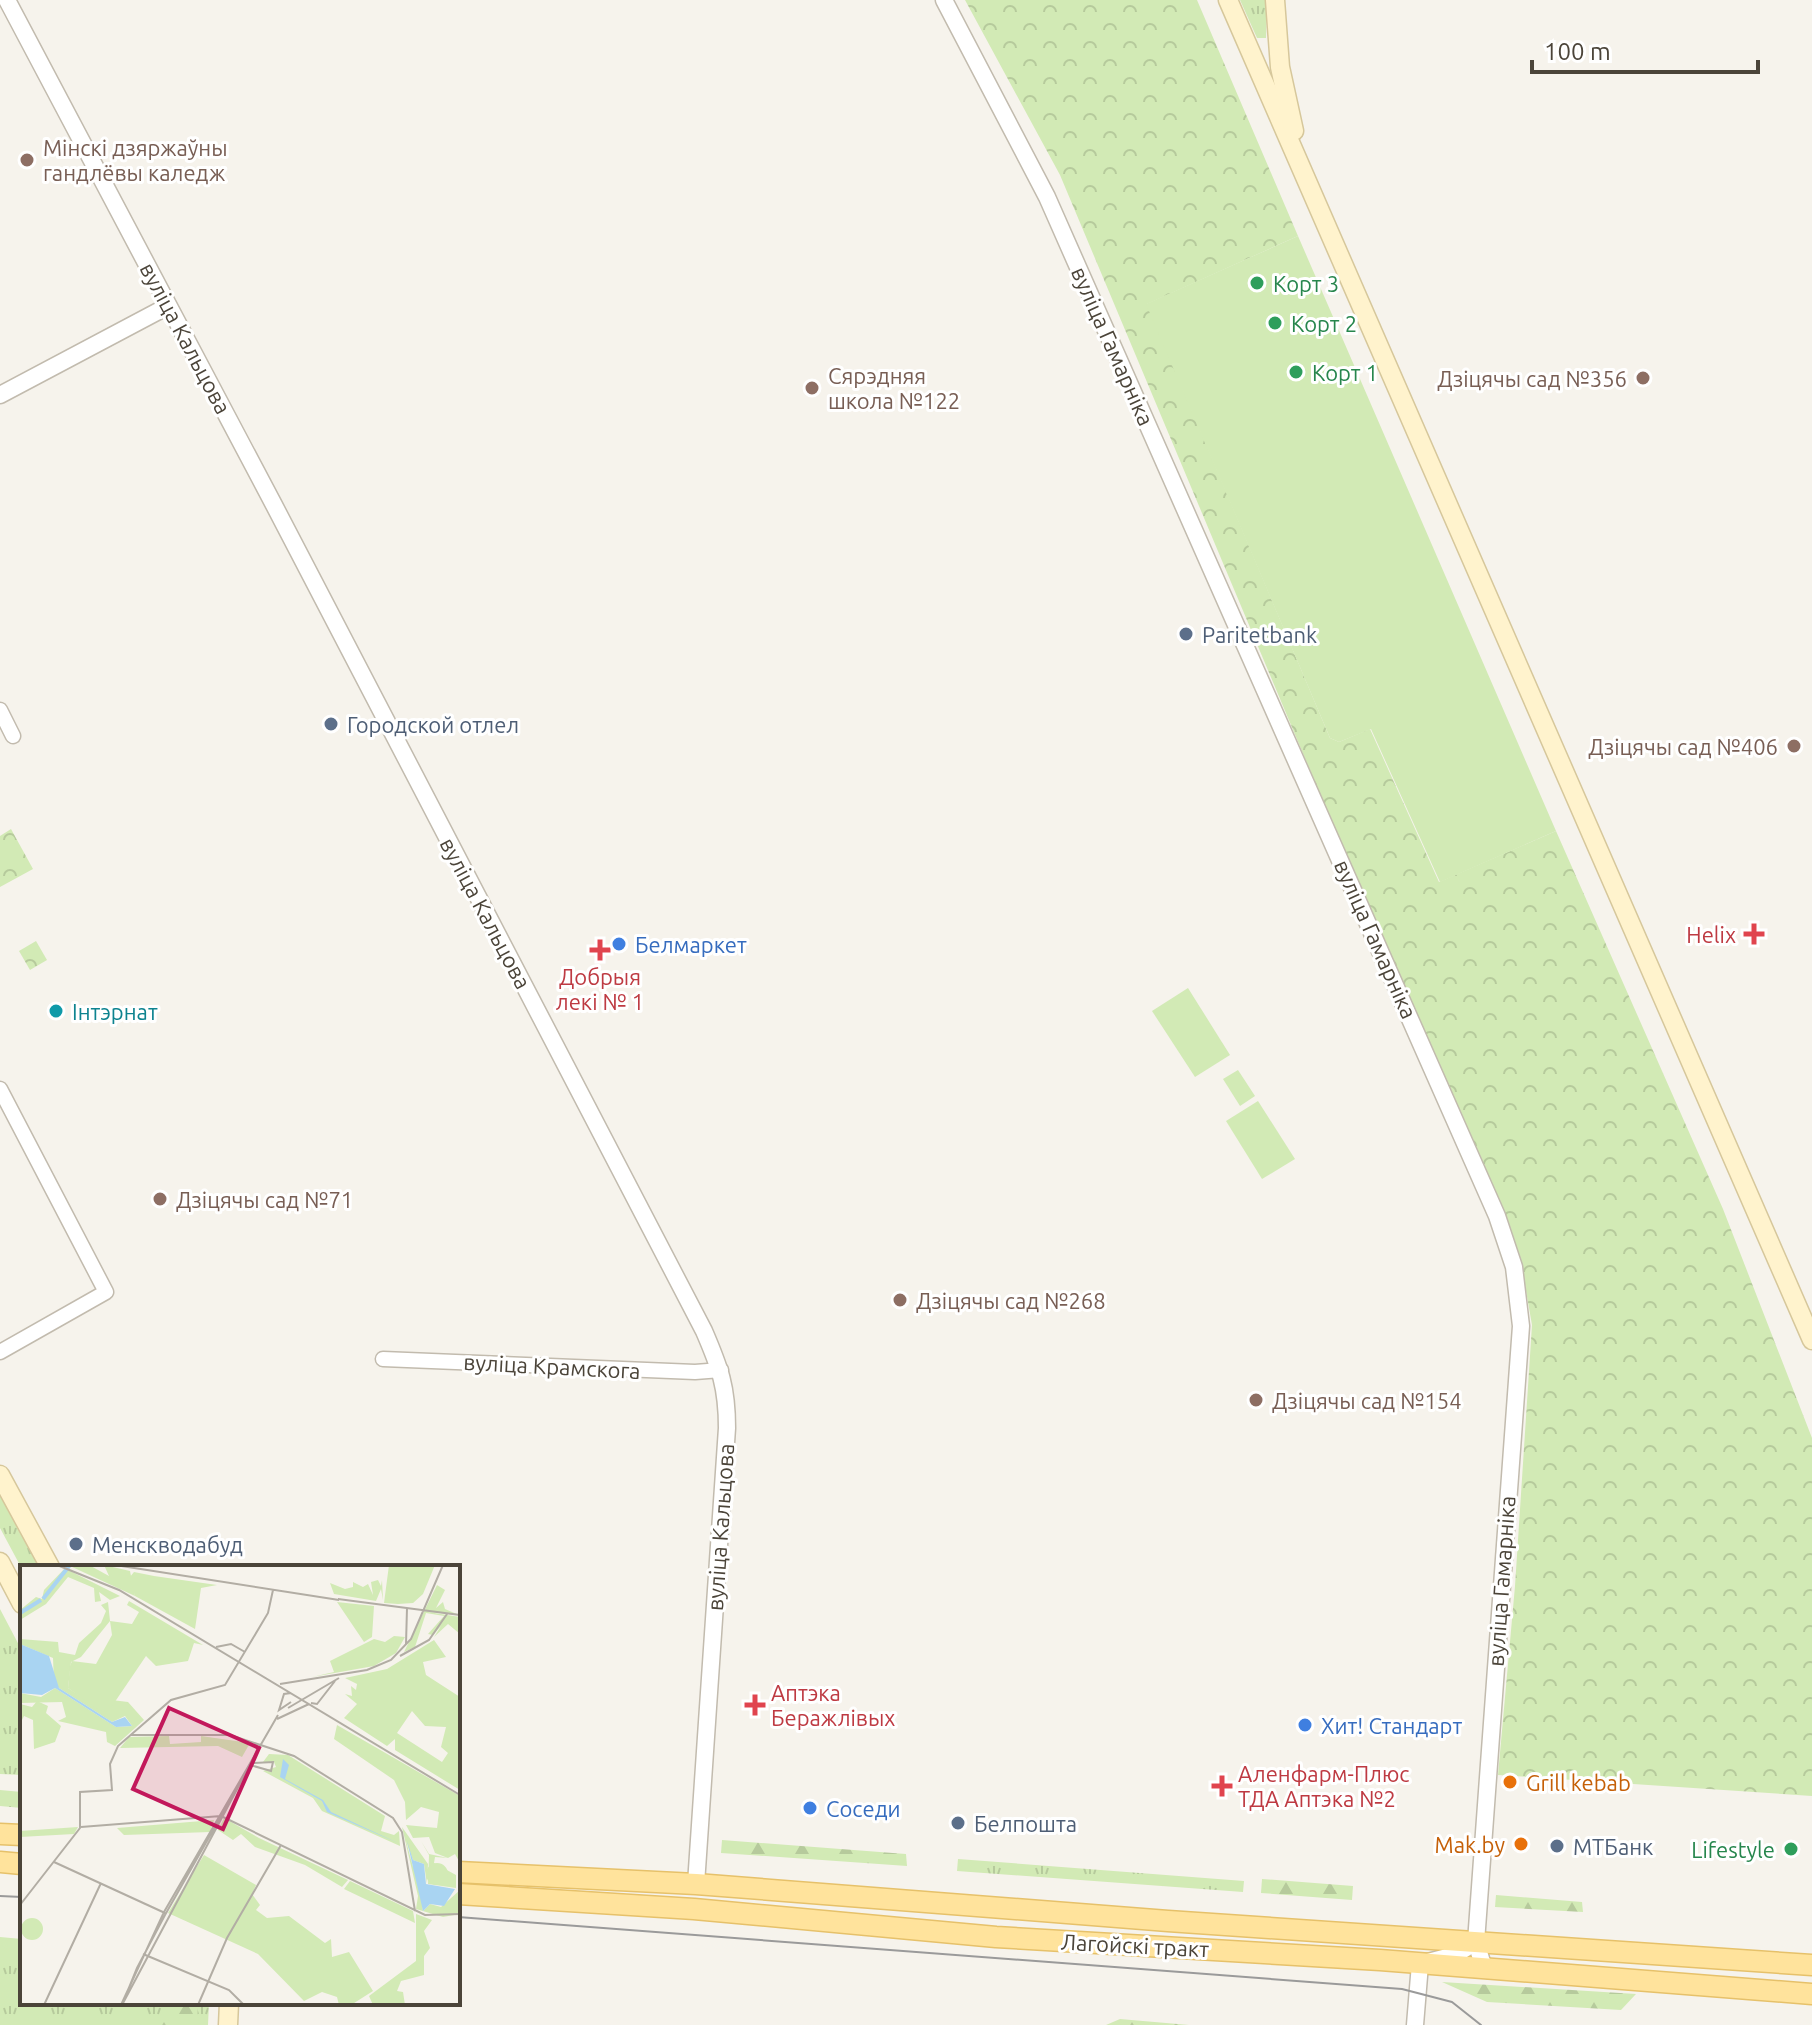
<svg xmlns="http://www.w3.org/2000/svg" width="1812" height="2025" viewBox="0 0 1812 2025" font-family="Ubuntu,sans-serif">
	<style>
		.grass { fill: url(#grass-tufts) }
		.forest { fill: url(#forest-firs) }
		.park { fill: url(#park-crowns) }
		.garden { fill: #d2eab5 }
		.lines { fill: none; stroke-linecap: round; stroke-linejoin: round }
		.minor-casing { stroke: #c2bbae; stroke-width: 17 }
		.tertiary-casing { stroke: #c2bbae; stroke-width: 19 }
		.secondary-casing { stroke: #d6c79b; stroke-width: 21 }
		.primary-casing { stroke: #e6c16a; stroke-width: 23 }
		.minor { stroke: #fff; stroke-width: 14 }
		.tertiary { stroke: #fff; stroke-width: 16 }
		.secondary { stroke: #fff3cd; stroke-width: 18 }
		.primary { stroke: #ffe39c; stroke-width: 20 }
		.tram { stroke: #9a9a9a; stroke-width: 2 }
		.education-dot { fill: #8d6e63; stroke: #fff; stroke-width: 3 }
		.leisure-dot { fill: #2e9e5b; stroke: #fff; stroke-width: 3 }
		.service-dot { fill: #5c6f8a; stroke: #fff; stroke-width: 3 }
		.health-dot { fill: #e0444e; stroke: #fff; stroke-width: 3 }
		.shop-dot { fill: #3f7fe0; stroke: #fff; stroke-width: 3 }
		.culture-dot { fill: #0f9aa8; stroke: #fff; stroke-width: 3 }
		.food-dot { fill: #e8710a; stroke: #fff; stroke-width: 3 }
		.labels { text-anchor: middle; dominant-baseline: central; stroke-width: 6; stroke-linejoin: round; paint-order: stroke }
		.education-label { font-size: 22px; fill: #785e54; stroke: #fff; text-anchor: start }
		.leisure-label { font-size: 22px; fill: #27864d; stroke: #fff; text-anchor: start }
		.street-label { font-size: 22px; fill: #4b4439; stroke: #fff }
		.service-label { font-size: 22px; fill: #4e5e75; stroke: #fff; text-anchor: start }
		.health-label { font-size: 22px; fill: #be3a42; stroke: #fff; text-anchor: start }
		.shop-label { font-size: 22px; fill: #366cbe; stroke: #fff; text-anchor: start }
		.culture-label { font-size: 22px; fill: #0d838f; stroke: #fff; text-anchor: start }
		.food-label { font-size: 22px; fill: #c56008; stroke: #fff; text-anchor: start }
		.inset-river { fill: none; stroke: #a9d4f2; stroke-width: 4 }
		.inset-road { fill: none; stroke: #b2ada4; stroke-width: 2 }
		.view { fill: #c2185b; fill-opacity: 0.15; stroke: #c2185b; stroke-width: 4 }
		.inset-edge { fill: none; stroke: #4b4439; stroke-width: 4 }
	</style>
	<defs>
		<pattern id="grass-tufts" width="24" height="20" patternUnits="userSpaceOnUse" patternTransform="scale(2)"><rect width="24" height="20" fill="#d2eab5"/><path d="M3 7l-1-3M5 7V3M7 7l1-3M15 17l-1-3M17 17v-4M19 17l1-3" fill="none" stroke="#b6ca9c"/></pattern>
		<pattern id="forest-firs" width="22" height="20" patternUnits="userSpaceOnUse" patternTransform="scale(2)"><rect width="22" height="20" fill="#d2eab5"/><path d="M5 1l3.5 6h-7zM16 11l3.5 6h-7z" fill="#b6ca9c"/></pattern>
		<pattern id="park-crowns" width="20" height="18" patternUnits="userSpaceOnUse" patternTransform="scale(2)"><rect width="20" height="18" fill="#d2eab5"/><path d="M2 6a3 3 0 1 1 6 0M12 15a3 3 0 1 1 6 0" fill="none" stroke="#b6ca9c"/></pattern>
	</defs>
	<rect width="100%" height="100%" fill="#f6f3ec"/>
	<g class="grass">
		<path d="M 1240,0 L 1267,0 L 1266,38 L 1257,38 Z"/>
		<path d="M 0,1491 L 40,1567 L 22,1567 L 22,1569 L 0,1528 Z"/>
		<path d="M 0,1609 L 20,1647 L 22,1646 L 22,1775 L 0,1774 Z"/>
		<path d="M 0,1790 L 22,1792 L 22,1808 L 0,1806 Z"/>
		<path d="M 958,1859 L 1244,1881 L 1243,1892 L 957,1871 Z"/>
		<path d="M 0,1937 L 22,1939 L 22,2003 L 209,2003 L 208,2025 L 0,2025 Z"/>
	</g>
	<g class="forest">
		<path d="M 722,1840 L 906,1854 L 907,1866 L 721,1853 Z"/>
		<path d="M 1262,1879 L 1353,1886 L 1352,1900 L 1261,1893 Z"/>
		<path d="M 1496,1895 L 1582,1902 L 1583,1912 L 1495,1907 Z"/>
		<path d="M 1442,1982 L 1636,1994 L 1621,2010 L 1487,2002 Z"/>
		<path d="M 162,2003 L 198,2003 L 197,2025 L 162,2025 Z"/>
		<path d="M 1120,2019 L 1189,2025 L 1106,2025 Z"/>
	</g>
	<g class="park">
		<path d="M 965,0 L 1197,0 L 1298,236 L 1147,304 L 1330,738 L 1339,742 L 1370,729 L 1439,882 L 1556,831 L 1723,1209 L 1812,1438 L 1812,1796 L 1498,1775 L 1515,1586 L 1532,1325 L 1522,1268 L 1509,1224 L 1359,887 L 1060,175 Z"/>
		<path d="M 11,829 L 33,869 L 0,887 L 0,836 Z"/>
		<path d="M 36,941 L 47,960 L 30,970 L 19,951 Z"/>
	</g>
	<g class="garden">
		<path d="M 1298,236 L 1556,831 L 1440,882 L 1371,729 L 1339,742 L 1330,738 L 1146,304 Z"/>
		<path d="M 1188,988 L 1230,1055 L 1195,1077 L 1152,1011 Z"/>
		<path d="M 1238,1070 L 1255,1096 L 1240,1106 L 1223,1079 Z"/>
		<path d="M 1258,1101 L 1295,1159 L 1262,1179 L 1226,1121 Z"/>
	</g>
	<g class="lines">
		<g class="minor-casing">
			<g id="minor">
				<path d="M 0,710 L 13,736"/>
				<path d="M 0,1089 L 106,1292 L 0,1352"/>
				<path d="M 383,1359 L 695,1372 L 721,1370"/>
			</g>
		</g>
		<g class="tertiary-casing">
			<g id="tertiary">
				<path d="M 7,0 L 274,505 L 704,1331 C 720,1368 727,1387 727,1428 L 696,1884"/>
				<path d="M 944,0 L 1047,197 L 1497,1216 L 1514,1267 L 1521,1326 L 1476,1942 L 1482,1962 L 1489,1970"/>
				<path d="M 0,395 L 168,306"/>
				<path d="M 1415,2025 L 1420,1964 L 1455,1955 L 1476,1942"/>
			</g>
		</g>
		<g class="secondary-casing">
			<g id="secondary">
				<path d="M 1228,0 L 1812,1340"/>
				<path d="M 1275,0 L 1280,67 L 1294,131"/>
				<path d="M 0,1475 L 50,1567"/>
				<path d="M 0,1562 L 22,1604"/>
				<path d="M 228,2025 L 229,2003"/>
			</g>
		</g>
		<g class="primary-casing">
			<g id="primary">
				<path d="M 0,1834 L 22,1835"/>
				<path d="M 0,1862 L 22,1864"/>
				<path d="M 458,1872 L 696,1884 L 1168,1921 L 1812,1965"/>
				<path d="M 458,1894 L 694,1909 L 996,1937 L 1380,1960 L 1812,1994"/>
			</g>
		</g>
		<use href="#minor" class="minor"/>
		<use href="#tertiary" class="tertiary"/>
		<use href="#secondary" class="secondary"/>
		<use href="#primary" class="primary"/>
		<g class="tram">
			<path d="M 0,1896 L 22,1897"/>
			<path d="M 458,1917 L 1402,1989 L 1452,2002 L 1481,2025"/>
		</g>
	</g>
	<g class="education-dot">
		<circle cx="27" cy="160" r="8"/>
		<circle cx="1643" cy="378" r="8"/>
		<circle cx="812" cy="388" r="8"/>
		<circle cx="1794" cy="746" r="8"/>
		<circle cx="160" cy="1199" r="8"/>
		<circle cx="900" cy="1300" r="8"/>
		<circle cx="1256" cy="1400" r="8"/>
	</g>
	<g class="leisure-dot">
		<circle cx="1257" cy="283" r="8"/>
		<circle cx="1275" cy="323" r="8"/>
		<circle cx="1296" cy="372" r="8"/>
		<circle cx="1791" cy="1849" r="8"/>
	</g>
	<g class="service-dot">
		<circle cx="1186" cy="634" r="8"/>
		<circle cx="331" cy="724" r="8"/>
		<circle cx="76" cy="1544" r="8"/>
		<circle cx="958" cy="1823" r="8"/>
		<circle cx="1557" cy="1846" r="8"/>
	</g>
	<g class="health-dot">
		<path d="M1750 922h8v8h8v8h-8v8h-8v-8h-8v-8h8z"/>
		<path d="M596 938h8v8h8v8h-8v8h-8v-8h-8v-8h8z"/>
		<path d="M751 1693h8v8h8v8h-8v8h-8v-8h-8v-8h8z"/>
		<path d="M1218 1774h8v8h8v8h-8v8h-8v-8h-8v-8h8z"/>
	</g>
	<g class="shop-dot">
		<circle cx="619" cy="944" r="8"/>
		<circle cx="1305" cy="1725" r="8"/>
		<circle cx="810" cy="1808" r="8"/>
	</g>
	<circle class="culture-dot" cx="56" cy="1011" r="8"/>
	<g class="food-dot">
		<circle cx="1510" cy="1782" r="8"/>
		<circle cx="1521" cy="1844" r="8"/>
	</g>
	<g class="labels">
		<g class="education-label">
			<text x="43" y="147">Мінскі дзяржаўны<tspan x="43" dy="25">гандлёвы каледж</tspan></text>
			<text x="828" y="375">Сярэдняя<tspan x="828" dy="25">школа №122</tspan></text>
			<text x="1627" y="378" text-anchor="end">Дзіцячы сад №356</text>
			<text x="1778" y="746" text-anchor="end">Дзіцячы сад №406</text>
			<text x="176" y="1199">Дзіцячы сад №71</text>
			<text x="916" y="1300">Дзіцячы сад №268</text>
			<text x="1272" y="1400">Дзіцячы сад №154</text>
		</g>
		<g class="leisure-label">
			<text x="1273" y="283">Корт 3</text>
			<text x="1291" y="323">Корт 2</text>
			<text x="1312" y="372">Корт 1</text>
			<text x="1775" y="1849" text-anchor="end">Lifestyle</text>
		</g>
		<g class="street-label">
			<text transform="translate(186 338) rotate(62)">вуліца Кальцова</text>
			<text transform="translate(1113 346) rotate(66)">вуліца Гамарніка</text>
			<text transform="translate(486 913) rotate(62)">вуліца Кальцова</text>
			<text transform="translate(1376 939) rotate(66)">вуліца Гамарніка</text>
			<text transform="translate(552 1366) rotate(3)">вуліца Крамскога</text>
			<text transform="translate(720 1527) rotate(-86)">вуліца Кальцова</text>
			<text transform="translate(1501 1581) rotate(-86)">вуліца Гамарніка</text>
			<text transform="translate(1135 1945) rotate(3)">Лагойскі тракт</text>
		</g>
		<g class="service-label">
			<text x="1202" y="634">Paritetbank</text>
			<text x="347" y="724">Городской отлел</text>
			<text x="92" y="1544">Менскводабуд</text>
			<text x="974" y="1823">Белпошта</text>
			<text x="1573" y="1846">МТБанк</text>
		</g>
		<g class="health-label">
			<text x="1736" y="934" text-anchor="end">Helix</text>
			<text x="600" y="976" text-anchor="middle">Добрыя<tspan x="600" dy="25">лекі № 1</tspan></text>
			<text x="771" y="1692">Аптэка<tspan x="771" dy="25">Беражлівых</tspan></text>
			<text x="1238" y="1773">Аленфарм-Плюс<tspan x="1238" dy="25">ТДА Аптэка №2</tspan></text>
		</g>
		<g class="shop-label">
			<text x="635" y="944">Белмаркет</text>
			<text x="1321" y="1725">Хит! Стандарт</text>
			<text x="826" y="1808">Соседи</text>
		</g>
		<g class="culture-label">
			<text x="72" y="1011">Інтэрнат</text>
		</g>
		<g class="food-label">
			<text x="1526" y="1782">Grill kebab</text>
			<text x="1505" y="1844" text-anchor="end">Mak.by</text>
		</g>
	</g>
	<g transform="translate(20 1565)">
		<rect width="440" height="440" fill="#f6f3ec"/>
		<path d="M 48,0 L 69,0 L 89,11 L 84,0 L 110,6 L 115,31 L 50,1 L 48,5 L 100,31 L 90,35 L 79,27 L 81,36 L 75,37 L 74,23 L 48,12 L 26,39 L 0,55 L 0,45 L 16,32 L 22,34 L 24,25 ZM 417,20 L 425,25 L 416,43 L 423,37 L 425,44 L 439,50 L 408,47 L 440,52 L 440,69 L 428,59 L 414,72 L 421,61 L 413,70 L 408,69 L 424,51 L 406,48 L 395,82 L 384,87 ZM 88,37 L 90,56 L 61,92 L 51,97 L 48,123 L 84,146 L 92,135 L 108,137 L 124,155 L 95,181 L 87,177 L 86,167 L 38,156 L 46,152 L 42,137 L 0,138 L 0,128 L 21,132 L 35,123 L 96,162 L 112,161 L 105,151 L 92,157 L 39,123 L 34,118 L 33,93 L 0,79 L 0,74 L 38,77 L 39,87 L 55,90 L 59,78 L 81,58 L 86,46 L 81,40 ZM 204,253 L 239,273 L 328,315 L 322,322 L 285,300 L 235,282 L 221,269 L 213,275 L 198,265 ZM 194,255 L 190,267 L 104,270 L 97,263 ZM 58,262 L 54,269 L 0,272 L 0,266 ZM 401,276 L 409,289 L 428,293 L 415,292 L 414,298 L 436,310 L 436,323 L 408,319 L 409,290 ZM 330,316 L 393,346 L 395,358 L 324,324 Z" fill="#d2eab5"/>
		<path d="M 114,7 L 134,11 L 197,20 L 181,23 L 175,64 L 115,31 L 109,13 ZM 358,15 L 361,21 L 362,15 L 363,35 L 361,24 L 356,36 L 314,29 L 310,18 L 325,24 L 333,22 L 333,17 L 343,22 L 348,19 L 353,30 L 351,17 ZM 109,36 L 183,80 L 174,78 L 168,96 L 136,101 L 126,91 L 88,147 L 79,145 L 48,123 L 50,101 L 52,96 L 76,99 L 92,70 L 90,56 L 112,59 L 119,47 L 107,40 ZM 317,37 L 354,41 L 352,72 L 344,77 ZM 374,71 L 385,72 L 376,88 L 354,101 L 292,112 L 314,107 L 310,96 L 354,74 L 365,77 ZM 414,75 L 426,92 L 403,97 L 406,110 L 440,132 L 440,225 L 375,185 L 375,174 L 367,181 L 324,153 L 337,139 L 325,129 L 332,131 L 331,121 L 336,125 L 337,119 L 325,113 L 367,104 ZM 392,146 L 405,161 L 426,162 L 421,182 L 428,188 L 422,197 L 377,168 ZM 17,136 L 28,141 L 26,148 L 41,161 L 35,177 L 14,184 L 13,155 L 4,151 L 0,159 L 0,139 L 12,142 ZM 317,160 L 440,231 L 440,298 L 435,289 L 428,293 L 415,288 L 409,272 L 393,273 L 386,260 L 417,263 L 419,247 L 401,242 L 386,255 L 385,237 L 374,215 L 314,174 Z" fill="#d2eab5" fill-rule="evenodd"/>
		<path d="M 149,171 L 150,179 L 181,177 L 181,171 L 230,178 L 222,192 L 198,181 L 100,183 L 109,172 ZM 249,189 L 268,190 L 365,251 L 361,266 L 374,270 L 379,266 L 380,281 L 302,246 L 293,233 L 243,206 L 256,202 L 254,197 L 243,197 ZM 382,262 L 408,299 L 407,319 L 404,299 L 393,295 L 386,276 L 393,302 L 398,306 L 403,346 L 410,339 L 421,342 L 440,325 L 440,349 L 423,352 L 396,344 L 398,331 ZM 184,290 L 236,320 L 232,329 L 240,340 L 236,345 L 247,353 L 269,351 L 305,378 L 311,374 L 312,392 L 329,387 L 353,426 L 331,440 L 319,440 L 317,432 L 302,427 L 284,436 L 238,389 L 148,348 ZM 396,349 L 412,355 L 404,366 L 410,383 L 404,391 L 404,410 L 381,416 L 377,426 L 383,427 L 385,440 L 353,440 L 349,431 L 396,396 ZM1 364a11 11 0 1 1 22 0a11 11 0 1 1-22 0Z" fill="#d2eab5"/>
		<path d="M 369,0 L 415,0 L 403,29 L 393,38 L 378,39 L 364,38 ZM406 309a11 11 0 1 1 22 0a11 11 0 1 1-22 0Z" fill="#d2eab5"/>
		<path d="M 0,79 L 29,91 L 39,123 L 92,157 L 105,152 L 112,161 L 96,162 L 35,123 L 22,130 L 0,128 ZM 263,194 L 269,200 L 265,214 L 303,235 L 311,247 L 378,278 L 307,247 L 302,236 L 260,212 ZM 387,276 L 393,295 L 404,299 L 406,319 L 435,324 L 424,341 L 410,339 L 403,346 Z" fill="#a9d4f2"/>
		<path class="inset-river" d="M 23,34 L 50,0M 0,48 L 21,35"/>
		<path class="inset-road" d="M 37,0 L 99,25 L 440,230M 95,0 L 319,35M 318,34 L 440,50M 386,79 L 387,43M 196,82 L 211,79 L 225,87M 380,91 L 409,75 L 427,49M 260,119 L 347,105 L 371,95 L 391,74 L 423,0M 271,137 L 259,145 L 264,129 L 271,128M 291,138 L 297,139 L 315,116M 268,143 L 319,113M 257,154 L 289,139M 111,170 L 212,170M 210,170 L 274,191 L 373,253 L 382,267 L 395,346M 201,251 L 405,350 L 440,349M 61,262 L 201,251M 34,297 L 145,348M 0,340 L 60,263 L 60,227 L 92,225 L 90,199 L 98,181 L 151,135 L 205,120 L 248,48 L 253,25M 123,389 L 209,425 L 224,440M 24,440 L 81,318M 101,440 L 144,347 L 258,150M 102,440 L 117,403 L 145,350 L 230,200 L 231,199 L 234,198 L 253,197 L 251,206 L 230,200 L 102,440M 178,440 L 207,373 L 261,280"/>
		<path class="view" d="M 149,143 L 239,183 L 203,264 L 113,224 Z"/>
		<rect width="440" height="440" class="inset-edge"/>
	</g>
	<path d="M1532 60v12h226v-12" fill="none" stroke="#4b4439" stroke-width="4"/>
	<text x="1544" y="60" font-size="24" fill="#4b4439" stroke="#ffffff" stroke-width="6" paint-order="stroke">100 m</text>
</svg>
